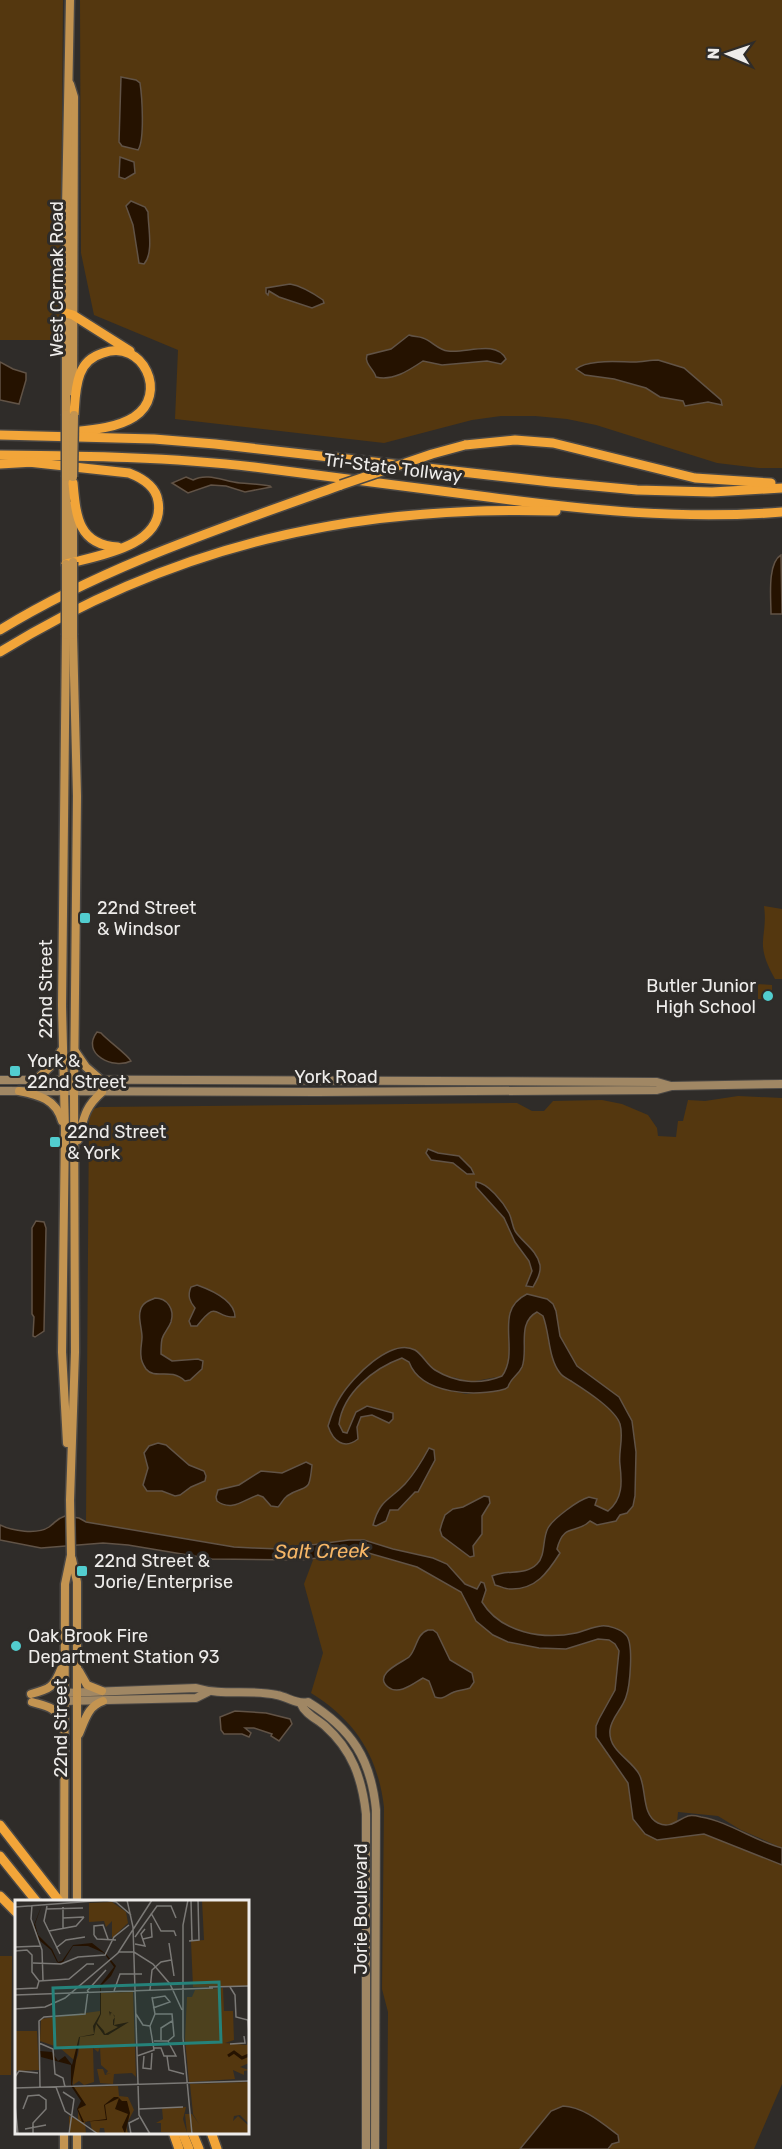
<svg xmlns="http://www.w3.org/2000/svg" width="782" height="2149" viewBox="0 0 782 2149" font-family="Rubik,sans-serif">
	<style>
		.green { fill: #54370f; fill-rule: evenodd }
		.water { fill: #251200; stroke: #615346; stroke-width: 1.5 }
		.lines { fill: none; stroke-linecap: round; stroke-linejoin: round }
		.secondary-casing { stroke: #4b4845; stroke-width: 10 }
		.primary-casing { stroke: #4b4845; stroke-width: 11 }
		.highway-casing { stroke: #4b4845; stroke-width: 12 }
		.secondary { stroke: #a08764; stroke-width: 8 }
		.primary { stroke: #c39451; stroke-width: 8 }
		.highway { stroke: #f2a539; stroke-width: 9 }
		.primary-bridge-casing { stroke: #4b4845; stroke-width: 11; stroke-linecap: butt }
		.highway-bridge-casing { stroke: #4b4845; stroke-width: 12; stroke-linecap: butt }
		.primary-bridge { stroke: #c39451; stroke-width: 8 }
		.highway-bridge { stroke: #f2a539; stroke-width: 9 }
		.poi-dot { fill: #52cdcf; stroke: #2f2c29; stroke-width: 2 }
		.labels { text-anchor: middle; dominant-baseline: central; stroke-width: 6; stroke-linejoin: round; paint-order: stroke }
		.street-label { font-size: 18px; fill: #eeecea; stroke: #2f2c29 }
		.poi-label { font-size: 18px; fill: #eeecea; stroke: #2f2c29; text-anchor: start }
		.water-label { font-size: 20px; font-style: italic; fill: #f6b666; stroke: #2f2c29 }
		.inset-river { fill: none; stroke: #251200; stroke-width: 3 }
		.inset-road { fill: none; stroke: #7b7976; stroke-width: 1.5 }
		.view { fill: #25827a; fill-opacity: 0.15; stroke: #25827a; stroke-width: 3 }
		.inset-edge { fill: none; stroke: #eeecea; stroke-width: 3 }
	</style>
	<rect width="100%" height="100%" fill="#2f2c29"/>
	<g class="green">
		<path d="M 0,0 L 63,0 L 60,340 L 0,340 Z"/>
		<path d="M 80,0 L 782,0 L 782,468 L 759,468 L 717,463 L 596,425 L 567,419 L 535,416 L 501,416 L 472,420 L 384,443 L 175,419 L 178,350 L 94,315 L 81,253 Z"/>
		<path d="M 764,906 L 782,909 L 782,979 L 775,979 C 769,968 762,955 763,941 C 764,928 766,921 764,906 Z"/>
		<path d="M 758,984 L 772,985 L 772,999 L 758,999 Z"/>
		<path d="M 738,1096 L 782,1098 L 782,1848 L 741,1830 L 718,1816 L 678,1812 L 676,1835 L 706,1830 L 782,1861 L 782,2084 L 754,2149 L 387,2149 L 388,2012 L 382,1989 L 384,1807 C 378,1756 355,1720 311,1693 L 323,1653 L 304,1584 L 319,1544 L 281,1549 L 234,1547 L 86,1522 L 89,1115 L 93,1109 L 100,1107 L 517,1103 L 532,1111 L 544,1111 L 553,1101 L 602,1100 L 622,1104 L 648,1115 L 657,1128 L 658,1136 L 676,1137 L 678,1121 L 683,1121 L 688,1100 L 705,1101 ZM 527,1294 L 541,1299 L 527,1323 L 510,1379 L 500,1390 L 466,1394 L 447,1390 L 453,1377 L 470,1382 L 502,1376 C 517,1356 503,1333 511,1311 C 513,1305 522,1299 527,1294 Z"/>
		<path d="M 0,1956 L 12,1956 L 11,2075 L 0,2075 Z"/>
	</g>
	<g class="water">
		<path d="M 121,77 L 136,80 L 140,83 C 142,96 145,140 138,150 L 122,146 L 119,142 Z"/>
		<path d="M 120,157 L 134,162 L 135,173 L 125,179 L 119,177 Z"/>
		<path d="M 131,201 L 145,207 L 148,212 C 148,227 154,253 144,264 L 139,263 L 133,225 L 126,206 Z"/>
		<path d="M 290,284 C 302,286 313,293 323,300 L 324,303 L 312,308 L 279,297 L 269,291 L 268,295 L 266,293 L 266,288 Z"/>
		<path d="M 409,335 C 414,337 418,336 423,338 C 432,341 438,350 448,351 C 465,354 496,339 506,359 L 501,364 L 487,361 L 442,365 L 423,361 C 408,371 393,381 376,377 C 374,369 364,364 367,355 L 391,349 Z"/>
		<path d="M 658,360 L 684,368 L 721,400 L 722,405 L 708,402 L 685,406 L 683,401 L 660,397 L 646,388 L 614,379 L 585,375 L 576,369 C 588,359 618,362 634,362 C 642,362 650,360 658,360 Z"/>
		<path d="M 0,362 L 13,369 L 26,373 L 26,380 L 19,404 L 0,400 Z"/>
		<path d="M 186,477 L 193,480 C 208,472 225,482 240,483 C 250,484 260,484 270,486 L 271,487 L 245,492 L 226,486 L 211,485 L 188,493 L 172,483 Z"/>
		<path d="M 781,555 L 782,614 L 771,614 C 771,599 767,563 781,555 Z"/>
		<path d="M 97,1032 L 101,1033 C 108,1041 127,1054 131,1061 C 114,1070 80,1054 97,1032 Z"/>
		<path d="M 428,1149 L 438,1153 L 459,1156 L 471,1168 L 474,1174 L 467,1174 L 453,1163 L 431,1160 L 426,1153 Z"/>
		<path d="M 476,1182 C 488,1183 503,1202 509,1213 C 512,1219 512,1225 515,1231 C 522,1242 537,1250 540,1265 C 541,1273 537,1280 533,1287 L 526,1286 L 532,1271 L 529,1261 L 515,1242 L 504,1218 L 476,1187 Z"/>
		<path d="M 36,1221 L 44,1222 L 46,1228 L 44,1331 L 35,1337 L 33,1336 L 34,1317 L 32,1314 L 32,1228 Z"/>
		<path d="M 197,1285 C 211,1290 235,1300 235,1317 C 213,1318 219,1298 197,1326 L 191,1326 L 189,1321 L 195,1308 C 190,1302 187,1296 191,1287 Z"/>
		<path d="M 527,1294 L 547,1299 L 553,1304 L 556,1311 L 560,1336 L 577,1366 L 619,1397 L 632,1421 L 636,1452 L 635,1496 L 633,1506 L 627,1513 L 620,1515 L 616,1521 L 597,1525 L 590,1521 C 576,1535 564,1522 557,1549 L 560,1553 C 548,1572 536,1590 510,1589 C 505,1589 500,1586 495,1585 L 492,1576 C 508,1569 525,1576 537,1564 C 546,1555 542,1539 548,1528 C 553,1519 578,1500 589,1497 L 597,1499 L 595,1505 L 608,1511 C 623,1499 622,1482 620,1465 C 618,1452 624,1438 620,1424 C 615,1409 585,1390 571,1381 C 568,1379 563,1377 560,1373 C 548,1358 550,1334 543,1316 L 537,1312 C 516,1323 529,1350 522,1367 C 518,1376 511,1377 508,1387 L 505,1389 C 477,1397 421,1395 409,1362 L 402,1358 C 374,1368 343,1393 339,1424 L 343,1432 L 347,1433 L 356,1412 L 367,1406 L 393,1413 L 393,1419 L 389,1423 L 372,1415 L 361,1417 L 357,1427 L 358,1439 C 344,1450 333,1441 328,1426 C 331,1416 335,1405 341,1396 C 352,1378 391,1337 415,1350 C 423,1355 427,1365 435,1370 C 456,1383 480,1385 502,1376 C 521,1350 492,1311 527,1294 Z"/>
		<path d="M 155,1298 C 167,1298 175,1309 171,1322 C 169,1328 164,1332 162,1339 C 161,1344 161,1349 161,1354 L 172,1361 L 198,1359 L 203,1361 L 202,1369 L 190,1380 L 185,1381 C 170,1367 155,1380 146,1369 C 144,1366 141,1360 141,1356 C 140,1350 142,1343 142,1337 C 142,1327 136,1314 143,1305 C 146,1301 151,1300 155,1298 Z"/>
		<path d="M 158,1443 L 166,1445 L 189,1465 L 204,1471 L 206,1476 L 205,1481 L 191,1487 L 180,1495 L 175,1496 L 162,1491 L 147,1491 L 143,1485 L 148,1468 L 144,1453 L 149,1446 Z"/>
		<path d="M 429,1448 L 434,1450 L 435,1460 L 418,1492 L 415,1492 L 398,1510 L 390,1510 L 386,1521 L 376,1526 L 373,1525 C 380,1499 389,1501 405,1484 C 415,1473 422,1461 429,1448 Z"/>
		<path d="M 306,1462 L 312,1465 C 309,1496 307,1483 287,1496 C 283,1499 281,1504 278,1507 L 271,1506 L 263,1497 L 258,1495 C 243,1500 232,1512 217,1501 L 216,1497 L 218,1490 L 239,1485 L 261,1471 L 282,1473 Z"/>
		<path d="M 484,1496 L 489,1497 L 490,1503 L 482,1516 L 482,1534 L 473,1546 L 474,1556 L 470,1557 L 442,1536 L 440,1530 L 442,1523 L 445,1515 L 453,1509 L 463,1507 Z"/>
		<path d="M 65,1516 L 79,1518 L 86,1522 L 234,1547 L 253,1548 L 281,1549 L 349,1540 L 364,1540 L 393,1549 L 433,1558 L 447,1564 L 465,1584 L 477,1589 L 481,1582 L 484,1583 L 486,1590 L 482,1602 C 501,1633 543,1640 576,1633 C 585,1631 592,1627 601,1626 C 608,1625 621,1629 626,1635 C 634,1643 630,1686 626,1697 C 623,1708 611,1718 610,1730 C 608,1751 631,1759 639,1774 C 647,1788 641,1815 658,1823 C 670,1829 677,1820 688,1816 C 692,1815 697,1816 701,1817 C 730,1822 754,1841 782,1848 L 782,1865 L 704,1834 L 657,1840 L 645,1834 L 633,1819 L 628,1783 L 596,1737 L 596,1726 L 599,1719 L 615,1690 L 619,1651 L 615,1644 L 609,1640 L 598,1639 L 566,1649 L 539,1648 L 508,1642 L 493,1635 L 476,1621 L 461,1592 L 417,1567 L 365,1552 L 301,1560 L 212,1559 L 128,1545 L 103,1543 L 41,1548 L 0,1540 L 0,1525 C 12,1531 37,1535 49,1527 C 56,1522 56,1519 65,1516 Z"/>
		<path d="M 428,1630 L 433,1630 L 437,1633 L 450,1660 L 472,1673 L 474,1682 L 470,1688 C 465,1690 459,1690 454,1692 C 446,1695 444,1700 435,1697 L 429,1681 L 423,1678 C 414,1683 399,1696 388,1687 C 372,1674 403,1662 409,1657 C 417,1649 416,1634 428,1630 Z"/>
		<path d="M 235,1711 L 266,1713 L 290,1719 L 292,1724 L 279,1741 L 271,1736 L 272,1734 L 254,1728 L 245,1728 L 251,1733 L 249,1737 L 242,1734 L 224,1734 L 221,1730 L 220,1717 Z"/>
		<path d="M 563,2106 C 584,2107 602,2123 618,2135 L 619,2142 L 612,2144 L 608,2149 L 520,2149 L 551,2111 Z"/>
	</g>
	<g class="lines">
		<g class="secondary-casing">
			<g id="secondary">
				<path d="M 0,1080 C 219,1079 438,1081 657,1082 L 671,1086"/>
				<path d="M 0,1091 L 317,1092 L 657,1090 L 672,1086 L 782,1084"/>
				<path d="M 63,1693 L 196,1688 C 222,1696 250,1689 277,1695 C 288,1697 297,1705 308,1702 C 352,1729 371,1759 376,1810 L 375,2149"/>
				<path d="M 63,1701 L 196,1698 L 208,1692"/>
				<path d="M 301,1704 C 305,1714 317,1719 325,1726 C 352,1750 362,1778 366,1814 L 366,2149"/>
			</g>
		</g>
		<g class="primary-casing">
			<g id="primary">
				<path d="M 70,84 L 74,97 L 73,392"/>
				<path d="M 66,414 L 66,209 L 70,0"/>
				<path d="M 66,477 L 66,564"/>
				<path d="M 73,505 L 73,562"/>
				<path d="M 66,635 L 62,1006 L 65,1130 L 62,1352 L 67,1443"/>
				<path d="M 75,1051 L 86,1067 L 101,1080"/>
				<path d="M 36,1080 L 55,1062 L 61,1051"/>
				<path d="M 19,1091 C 39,1095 56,1099 62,1121"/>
				<path d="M 78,1140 C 84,1118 84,1108 102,1092"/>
				<path d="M 72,1559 L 77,1582 L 77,1902"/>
				<path d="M 79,1671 L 87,1685 L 102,1691"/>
				<path d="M 31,1694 C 50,1689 54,1687 61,1669"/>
				<path d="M 32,1702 C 45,1706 57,1707 61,1721"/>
				<path d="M 79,1734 C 85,1720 88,1706 103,1701"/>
				<path d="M 64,1902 L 65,1584 L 71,1555 L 70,1500 L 75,1352 L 74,1092 L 77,796 L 73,635"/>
				<path d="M 64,2132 L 64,2149"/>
				<path d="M 77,2132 L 77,2149"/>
			</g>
		</g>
		<g class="highway-casing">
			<g id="highway">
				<path d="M 66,313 L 73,315 L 130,351"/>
				<path d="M 72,432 C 91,430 117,428 134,417 C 169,395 143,338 103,353 C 93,356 84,363 80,374 C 75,387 75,401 74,415"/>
				<path d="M 0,435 L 154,439 L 215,444 L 551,482 L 637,490 L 712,492 L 782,488"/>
				<path d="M 465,445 L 515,440 L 553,443 L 695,478 L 771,483"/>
				<path d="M 0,455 C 85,456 170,457 254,467 C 332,477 410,487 488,497 C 586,510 683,520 782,512"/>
				<path d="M 28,462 L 129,473 C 142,478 156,487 158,501 C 166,546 97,556 66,564"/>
				<path d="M 0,464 L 34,462"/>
				<path d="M 73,483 C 76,516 78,545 118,547"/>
				<path d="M 0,630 C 106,565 225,527 341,485"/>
				<path d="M 0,652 C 174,545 352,505 556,511"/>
				<path d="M 0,1825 L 60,1902"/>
				<path d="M 0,1856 L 37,1902"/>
				<path d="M 0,1896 L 16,1912"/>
				<path d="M 173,2132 L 179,2149"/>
				<path d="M 182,2132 L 189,2149"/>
				<path d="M 192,2132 L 199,2149"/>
				<path d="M 211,2132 L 217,2149"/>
			</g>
		</g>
		<use href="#secondary" class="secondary"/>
		<use href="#primary" class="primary"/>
		<use href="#highway" class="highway"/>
		<g class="primary-bridge-casing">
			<g id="primary-bridge">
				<path d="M 66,477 L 66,414"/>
				<path d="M 73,477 L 74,415"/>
				<path d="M 66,635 L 66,564"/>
				<path d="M 73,635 L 73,562"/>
			</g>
		</g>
		<g class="highway-bridge-casing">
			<path id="highway-bridge" d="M 341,485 L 432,454 L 465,445"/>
		</g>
		<use href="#primary-bridge" class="primary-bridge"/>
		<use href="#highway-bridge" class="highway-bridge"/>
	</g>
	<g class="poi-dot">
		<rect x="79" y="912" width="12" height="12" rx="3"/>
		<circle cx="768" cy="996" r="6"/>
		<rect x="9" y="1065" width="12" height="12" rx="3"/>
		<rect x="49" y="1136" width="12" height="12" rx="3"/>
		<rect x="76" y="1565" width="12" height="12" rx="3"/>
		<circle cx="16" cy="1646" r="6"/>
	</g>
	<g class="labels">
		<g class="street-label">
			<text transform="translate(57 279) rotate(-90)">West Cermak Road</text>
			<text transform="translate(393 468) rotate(7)">Tri-State Tollway</text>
			<text transform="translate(46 989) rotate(-90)">22nd Street</text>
			<text x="336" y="1077">York Road</text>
			<text transform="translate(61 1728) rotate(-90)">22nd Street</text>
			<text transform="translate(361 1909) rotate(-90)">Jorie Boulevard</text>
		</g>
		<g class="poi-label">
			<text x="97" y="908">22nd Street<tspan x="97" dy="21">&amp; Windsor</tspan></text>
			<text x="756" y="986" text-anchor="end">Butler Junior<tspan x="756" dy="21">High School</tspan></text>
			<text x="27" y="1061">York &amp;<tspan x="27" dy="21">22nd Street</tspan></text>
			<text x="67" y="1132">22nd Street<tspan x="67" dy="21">&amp; York</tspan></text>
			<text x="94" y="1561">22nd Street &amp;<tspan x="94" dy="21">Jorie/Enterprise</tspan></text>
			<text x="28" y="1636">Oak Brook Fire<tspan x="28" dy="21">Department Station 93</tspan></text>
		</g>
		<g class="water-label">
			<text transform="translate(322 1551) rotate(-1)">Salt Creek</text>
		</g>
	</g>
	<g transform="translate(15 1900)">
		<rect width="234" height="234" fill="#2f2c29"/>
		<path d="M 187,0 L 234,0 L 234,86 L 178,87 L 176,41 L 189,40 ZM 97,2 L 111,12 L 113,23 L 97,38 L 97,21 L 91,27 L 89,21 L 74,22 L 74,3 ZM 208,88 L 209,111 L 218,111 L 219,140 L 210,143 L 232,145 L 234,134 L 234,163 L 225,167 L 234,170 L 229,171 L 229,175 L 218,170 L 220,179 L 174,182 L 170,139 L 172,97 L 177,97 L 180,90 ZM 118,92 L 121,177 L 117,173 L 99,174 L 98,184 L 85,183 L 82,169 L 88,169 L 90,175 L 96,173 L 91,174 L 93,171 L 86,165 L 85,148 L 83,152 L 78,148 L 79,182 L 69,185 L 64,181 L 58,185 L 57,169 L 63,155 L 65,140 L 59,160 L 45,148 L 25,141 L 26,119 L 85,111 L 86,93 ZM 0,131 L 22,131 L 24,170 L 0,171 ZM 234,182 L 234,224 L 225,215 L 219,216 L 218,221 L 223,216 L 234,226 L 234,234 L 171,234 L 146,232 L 146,223 L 141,223 L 148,219 L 147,208 L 171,207 L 168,219 L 172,233 L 170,214 L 177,214 L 184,224 L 178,214 L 175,184 ZM 103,186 L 104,196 L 113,197 L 119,210 L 111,225 L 113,234 L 90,233 L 89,228 L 85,228 L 84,234 L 77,230 L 75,221 L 70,222 L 71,234 L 54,234 L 54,216 L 63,220 L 63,208 L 71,205 L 58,187 Z" fill="#54370f"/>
		<path d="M 28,2 L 20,24 L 23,35 L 37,49 L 43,62 L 47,61 L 58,45 L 77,43 L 91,54 L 101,66 L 96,76 L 86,86 L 86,114 L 82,123 L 89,131 L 90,134 L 103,127 L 98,125 L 98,120 L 100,117 L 96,112 L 95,116 L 94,111 L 100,116 L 99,125 L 114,122 L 93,135 L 89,135 L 81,124 L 79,135 L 65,137 L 57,184 L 71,205 L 63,209 L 69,222 L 91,219 L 89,205 L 99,197 L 103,197 L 107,201 L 112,201 L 115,213 L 110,234 L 107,227 L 113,214 L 100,209 L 104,198 L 90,205 L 92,220 L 67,222 L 62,209 L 66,201 L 56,186 L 56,165 L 26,157 L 25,151 L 37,152 L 43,161 L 50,156 L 57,165 L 64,137 L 79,134 L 78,126 L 85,114 L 85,85 L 99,67 L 89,53 L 73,46 L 58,46 L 48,62 L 44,63 L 42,62 L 36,50 L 24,40 L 19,25 Z" fill="#251200"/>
		<path class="inset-river" d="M 213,156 L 219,152 L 227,158 L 234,155"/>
		<path class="inset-road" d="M 91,0 L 101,2 L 116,15M 112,0 L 118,27 L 124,215 L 135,234M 173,0 L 168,25 L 168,138 L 177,234M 176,1 L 177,40M 17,5 L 16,19 L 27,50 L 28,80M 32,6 L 29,21 L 45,54M 0,7 L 92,0M 48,7 L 48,29M 31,9 L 68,8M 136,13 L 146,31 L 159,31 L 161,36M 48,18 L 69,17M 34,31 L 61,26 L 69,17M 79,35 L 79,26 L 88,25 L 93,39M 79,35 L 82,39 L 101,40M 120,37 L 142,6 L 156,6 L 161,18M 128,39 L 137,37 L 136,23M 174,41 L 184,40 L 183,0M 154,43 L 159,76M 120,44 L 130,46 L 126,34 L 130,29M 0,47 L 26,46M 41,48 L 51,40 L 70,37M 0,51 L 12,50 L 17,55 L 17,72 L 24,81M 103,52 L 119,52 L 138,64 L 155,84 L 167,110M 18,63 L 46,64 L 63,57 L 90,55 L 99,37 L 114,25M 24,81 L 54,79 L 72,64 L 79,64M 194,87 L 234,86M 215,87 L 220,95 L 221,117 L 233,120 L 234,134M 0,89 L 22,88 L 24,81M 135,90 L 137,70 L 146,62 L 156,60M 72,91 L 91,70M 99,91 L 105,74 L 127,74M 0,95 L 198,88M 138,98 L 150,96 L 155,102 L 138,108M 0,109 L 30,107 L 50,98 L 103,53 L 137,0M 121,114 L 128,125 L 135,126M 146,140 L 146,128 L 157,121M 139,141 L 153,141 L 159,136 L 157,114 L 140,114M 24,143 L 38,149 L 40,174 L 48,178 L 50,187M 215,144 L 230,143 L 229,136M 139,148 L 146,148 L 149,156 L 161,156 L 153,141M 122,156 L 139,150 L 135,126 L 140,114 L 137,97M 129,156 L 128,168 L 136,169 L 137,153M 152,156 L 154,170 L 169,174M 0,177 L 4,171 L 23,173M 41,187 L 50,211 L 83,234M 0,188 L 234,181M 25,188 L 24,121 L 29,117 L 70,114 L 73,91M 48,192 L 59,199 L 54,234M 0,205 L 3,234M 8,209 L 13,196 L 24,195 L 31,200 L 31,209 L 18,223 L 18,234M 124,209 L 168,207M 10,229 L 31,225M 116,234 L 114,223 L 124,218"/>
		<path class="view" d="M 204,82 L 206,142 L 40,148 L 38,88 Z"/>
		<rect width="234" height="234" class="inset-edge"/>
	</g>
	<g transform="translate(728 54) rotate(272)" stroke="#2f2c29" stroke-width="4.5" paint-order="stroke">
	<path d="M0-4.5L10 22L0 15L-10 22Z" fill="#eeecea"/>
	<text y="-9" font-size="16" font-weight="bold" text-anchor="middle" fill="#eeecea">N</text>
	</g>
</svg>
